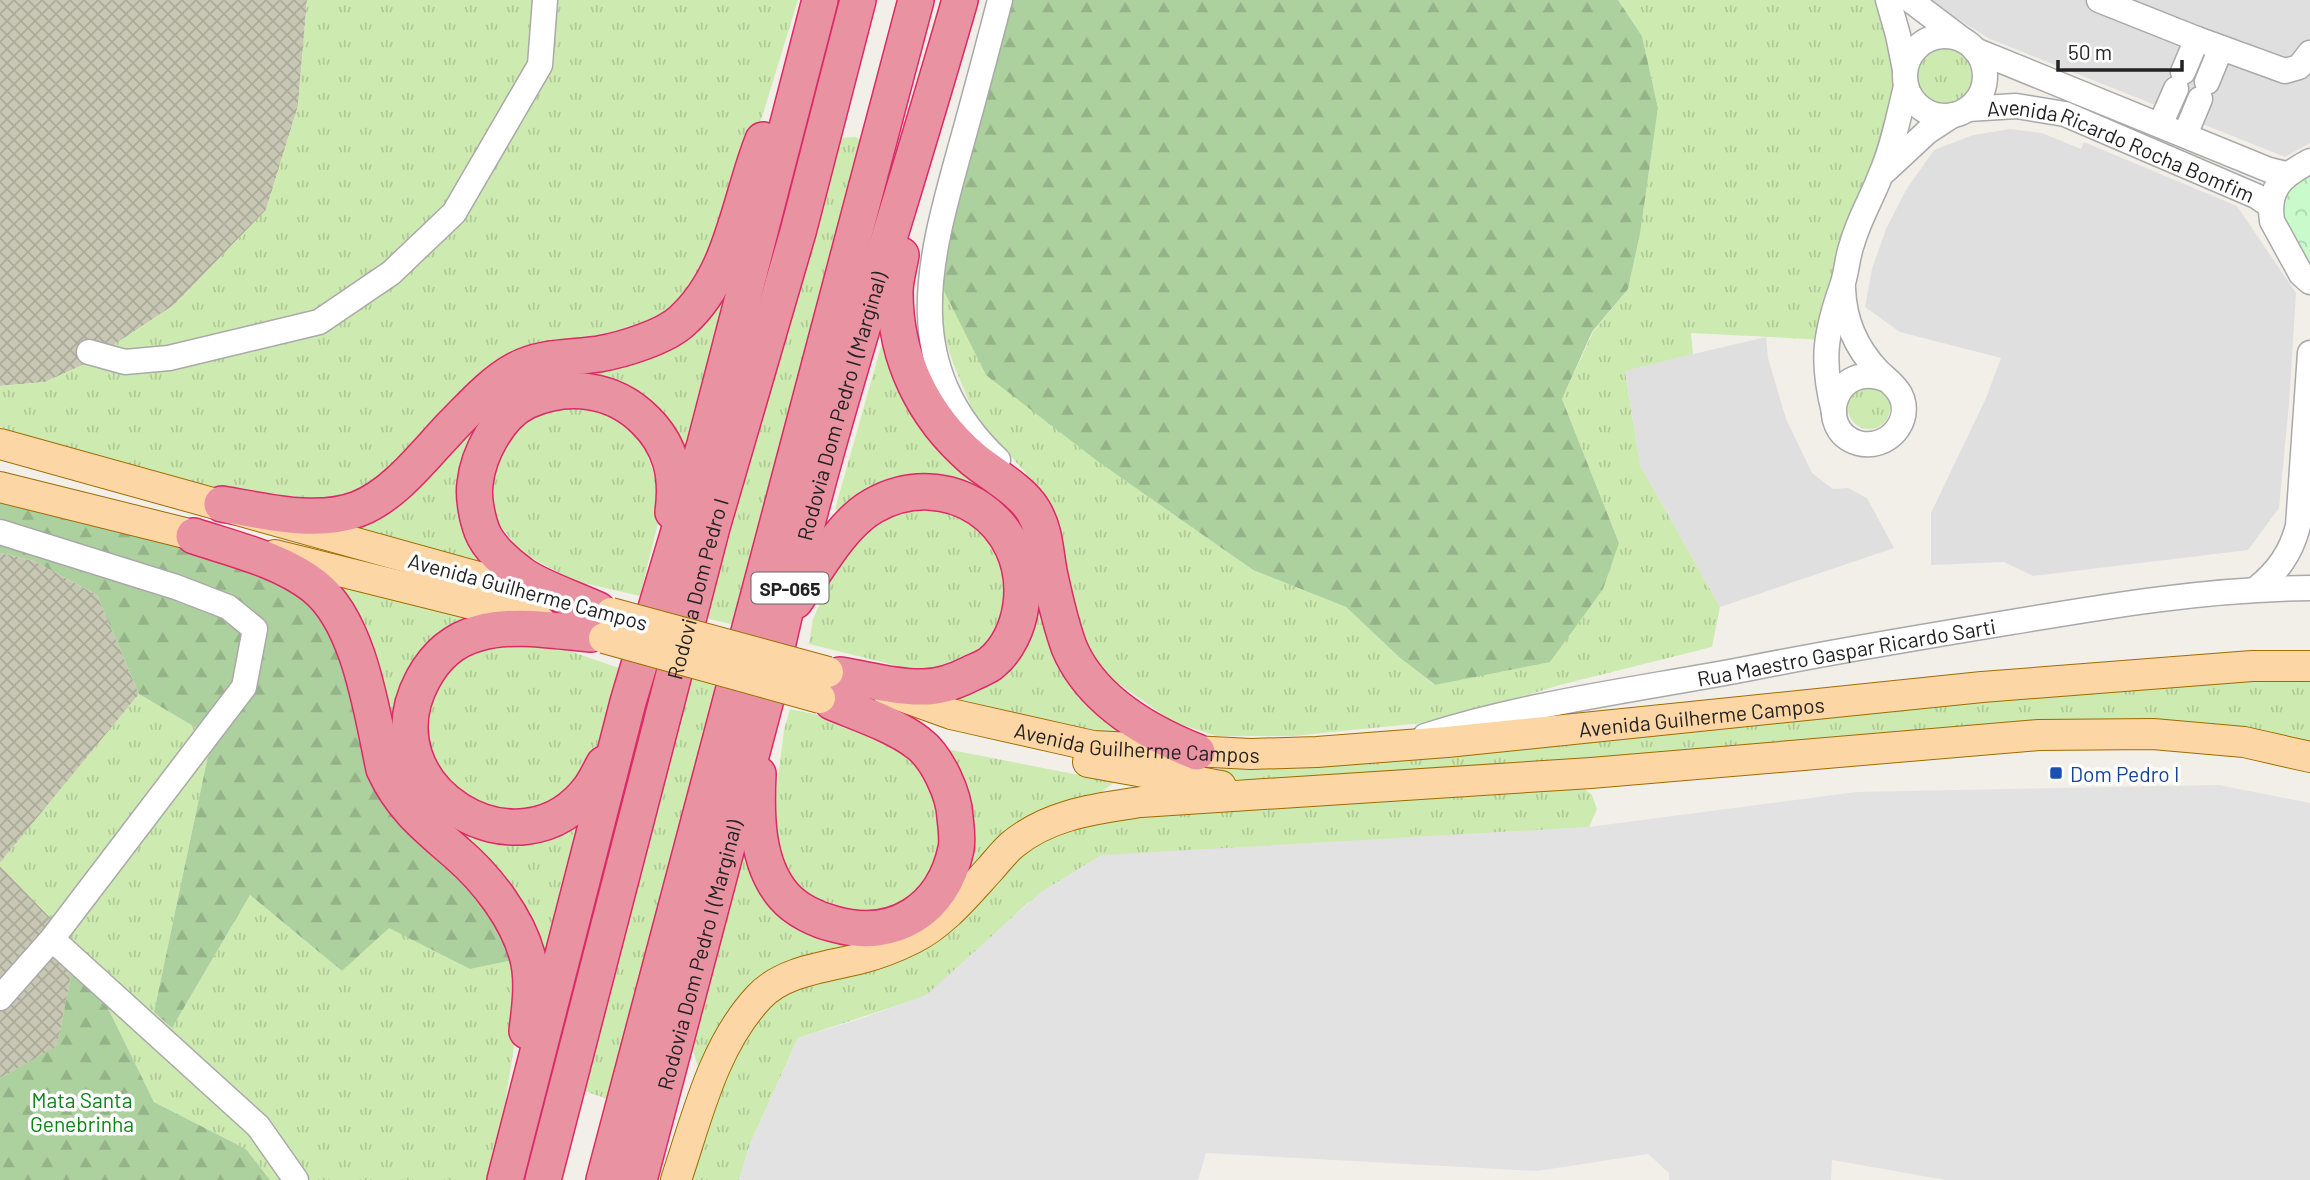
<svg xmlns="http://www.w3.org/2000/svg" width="2310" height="1180" viewBox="0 0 2310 1180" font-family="Barlow,sans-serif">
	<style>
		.residential { fill: #e0dfdf }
		.construction { fill: url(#construction-cross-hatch) }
		.grass { fill: url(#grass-tufts) }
		.forest { fill: url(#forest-firs) }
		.park { fill: url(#park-crowns) }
		.parking { fill: #e2e2e2 }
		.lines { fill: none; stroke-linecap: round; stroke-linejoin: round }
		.minor-casing { stroke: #a9a9a9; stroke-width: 27 }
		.major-casing { stroke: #a06b00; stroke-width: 32 }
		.highway-casing { stroke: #dc2a67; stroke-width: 38 }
		.minor { stroke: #fff; stroke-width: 24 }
		.major { stroke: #fcd6a4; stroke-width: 30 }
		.highway { stroke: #e892a2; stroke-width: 35 }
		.major-bridge-casing { stroke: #a06b00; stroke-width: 32; stroke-linecap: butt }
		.major-bridge { stroke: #fcd6a4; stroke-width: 30 }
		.transit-dot { fill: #1a4fb4; stroke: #fff; stroke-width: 2.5 }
		.labels { text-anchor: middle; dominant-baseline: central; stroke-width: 7; stroke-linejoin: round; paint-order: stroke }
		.shield { fill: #fff; stroke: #646464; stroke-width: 2 }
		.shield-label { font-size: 19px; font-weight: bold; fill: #222 }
		.street-label { font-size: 21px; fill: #222; stroke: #fff }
		.transit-label { font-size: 21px; fill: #164399; stroke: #fff; text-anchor: start }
		.park-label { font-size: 21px; fill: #0c8416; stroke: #fff }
	</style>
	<defs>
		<pattern id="construction-cross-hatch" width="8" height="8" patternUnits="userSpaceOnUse" patternTransform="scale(1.75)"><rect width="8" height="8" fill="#c7c7b4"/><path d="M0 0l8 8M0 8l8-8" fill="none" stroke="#abab9a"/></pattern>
		<pattern id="grass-tufts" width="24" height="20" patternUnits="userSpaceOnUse" patternTransform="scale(1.75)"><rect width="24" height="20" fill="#cdebb0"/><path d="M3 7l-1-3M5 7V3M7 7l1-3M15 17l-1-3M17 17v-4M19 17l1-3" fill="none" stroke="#b0c997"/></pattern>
		<pattern id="forest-firs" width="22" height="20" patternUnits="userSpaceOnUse" patternTransform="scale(1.75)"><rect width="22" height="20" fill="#add19e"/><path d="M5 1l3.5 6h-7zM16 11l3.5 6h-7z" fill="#95b388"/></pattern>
		<pattern id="park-crowns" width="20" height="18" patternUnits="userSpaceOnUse" patternTransform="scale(1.75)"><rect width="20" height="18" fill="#c8facc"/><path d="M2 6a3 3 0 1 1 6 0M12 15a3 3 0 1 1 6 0" fill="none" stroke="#acd6af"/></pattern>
	</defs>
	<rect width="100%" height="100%" fill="#f2efe9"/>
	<g class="residential">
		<path d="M 1927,0 L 2310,0 L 2310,143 L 2285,157 L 1990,39 Z"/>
		<path d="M 2010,129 L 2042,133 L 2081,149 L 2084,142 L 2237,206 L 2296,293 L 2289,404 L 2279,508 L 2248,550 L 2033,576 L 2004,562 L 1931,565 L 1931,513 L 1986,398 L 2001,358 L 1900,332 L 1865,307 L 1872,269 L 1886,229 L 1906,190 L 1934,150 L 1973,135 Z"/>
		<path d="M 1766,337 L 1768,358 L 1786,419 L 1812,473 L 1833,489 L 1848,488 L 1867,498 L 1894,548 L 1720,607 L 1640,465 L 1625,370 Z"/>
	</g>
	<g class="construction">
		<path d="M 0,0 L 307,0 L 298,106 L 266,210 L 174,305 L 85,364 L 45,382 L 0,386 Z"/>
		<path d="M 0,553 L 34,561 L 97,595 L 139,694 L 0,863 Z"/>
		<path d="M 0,866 L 77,945 L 57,1047 L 0,1078 Z"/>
	</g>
	<g class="grass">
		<path d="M 307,0 L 798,0 L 711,283 L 663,332 L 532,365 L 394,486 L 299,516 L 0,427 L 0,386 L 45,382 L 85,364 L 174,305 L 266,210 L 298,106 Z"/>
		<path d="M 1618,0 L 1888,0 L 1905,70 L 1826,340 L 1691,333 L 1693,354 L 1625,371 L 1640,465 L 1720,607 L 1712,647 L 1560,685 L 1442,721 L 1293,736 L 1216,736 L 1173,722 L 1109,677 L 1086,650 L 1047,503 L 1025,472 L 976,418 L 953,363 L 938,316 L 939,281 L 1100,463 L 1253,570 L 1346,607 L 1399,657 L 1434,685 L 1494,672 L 1619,543 L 1562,399 L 1593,332 L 1628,289 L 1640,234 L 1658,108 L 1642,36 Z"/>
		<circle cx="1944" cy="75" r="33"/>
		<path d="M 856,137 L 865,144 L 735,625 L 701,617 L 833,138 Z"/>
		<path d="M 731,291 L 684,466 L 579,381 L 485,430 L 493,569 L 350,529 L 515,385 L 694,330 Z"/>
		<path d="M 889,318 L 1025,510 L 1100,712 L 1124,736 L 1102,736 L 940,696 L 1028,631 L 992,502 L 844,514 L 835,509 Z"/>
		<circle cx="1869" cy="408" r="21"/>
		<path d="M 559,405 L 607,409 L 642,436 L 658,488 L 661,511 L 640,596 L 575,581 L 522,553 L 490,513 L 490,463 L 516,422 Z"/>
		<path d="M 932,501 L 975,515 L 1002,548 L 1011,590 L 1000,631 L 975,657 L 922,672 L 809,644 L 813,619 L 850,536 L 889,509 Z"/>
		<path d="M 339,585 L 487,614 L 416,670 L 439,807 L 585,815 L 546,965 L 417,803 L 350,602 Z"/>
		<path d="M 505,640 L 555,646 L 619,668 L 614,701 L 601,749 L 559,806 L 505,819 L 456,799 L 431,764 L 423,725 L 433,688 L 462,653 Z"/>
		<path d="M 2310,671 L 2310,753 L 2144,730 L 1298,782 L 1223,778 L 1220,767 Z"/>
		<path d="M 690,675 L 721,684 L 610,1100 L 582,1090 Z"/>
		<path d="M 139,694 L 205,733 L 210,746 L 154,1012 L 172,1028 L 250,895 L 342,971 L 389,927 L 470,969 L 528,957 L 493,1180 L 270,1180 L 246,1149 L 154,1102 L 77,945 L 0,866 L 0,863 Z"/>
		<path d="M 790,709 L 827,717 L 924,763 L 949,809 L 941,867 L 912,909 L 861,916 L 815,904 L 781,869 L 772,826 L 784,730 Z"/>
		<path d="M 941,748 L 1115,782 L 951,902 L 726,1020 L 698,1067 L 689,1038 L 743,843 L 823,933 L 955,886 Z"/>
		<path d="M 1580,785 L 1592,795 L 1597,809 L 1589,827 L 1279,847 L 1029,902 L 929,995 L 798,1038 L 750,1144 L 739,1180 L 692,1180 L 720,1091 L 750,1031 L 783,991 L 1047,831 L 1152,806 Z"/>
	</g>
	<g class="forest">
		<path d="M 1009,0 L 1618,0 L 1642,36 L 1658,108 L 1640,234 L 1628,289 L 1592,332 L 1562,399 L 1619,543 L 1603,589 L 1550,662 L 1435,685 L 1399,657 L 1346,607 L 1253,570 L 1100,463 L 986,375 L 939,281 L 946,235 Z"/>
		<path d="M 0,493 L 313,585 L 374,725 L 528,957 L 470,969 L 389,928 L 342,971 L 250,895 L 172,1028 L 154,1012 L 210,746 L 205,733 L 139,694 L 97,595 L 34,561 L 0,553 Z"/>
		<path d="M 77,945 L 154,1102 L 246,1149 L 270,1180 L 0,1180 L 0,1078 L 57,1046 Z"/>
	</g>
	<path class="park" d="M 2310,172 L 2310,268 L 2281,212 L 2285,191 Z"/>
	<path class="parking" d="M 2219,785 L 2310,803 L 2310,1180 L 1946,1180 L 1832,1160 L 1831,1180 L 1669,1180 L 1669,1173 L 1648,1154 L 1537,1171 L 1206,1153 L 1198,1180 L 739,1180 L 750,1144 L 798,1038 L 863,1018 L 926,995 L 1041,892 L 1101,855 L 1589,827 L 1856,792 Z"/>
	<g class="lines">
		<g class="minor-casing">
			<g id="minor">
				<path d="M 1888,0 L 1898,35 L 1905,70"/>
				<path d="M 1910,0 L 1963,40"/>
				<path d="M 2099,0 L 2197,39 L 2285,71 L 2299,67 L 2310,53"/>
				<circle cx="1945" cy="76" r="40"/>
				<path d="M 1975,50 L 2269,170 L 2286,174"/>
				<path d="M 2183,72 L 2197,39"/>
				<path d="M 2207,82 L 2221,48"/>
				<path id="s1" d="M 1968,109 L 2016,106 L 2065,114 L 2256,196 L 2271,206"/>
				<path d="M 2160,125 L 2176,89"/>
				<path d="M 2185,135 L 2200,99"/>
				<path d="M 2310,161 C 2283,176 2267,187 2272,221 L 2301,274 L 2310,282"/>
				<path d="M 1885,171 L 1927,132 L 1953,115"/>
				<path d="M 1843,288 C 1844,320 1856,348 1878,371 C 1885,378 1895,385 1900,394 C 1914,421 1887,451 1858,443 C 1814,430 1834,358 1887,380"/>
				<path d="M 89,352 L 125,362 L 169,358 L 319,322 L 391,273 L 454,213 L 540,65 L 545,0"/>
				<path d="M 1834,412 C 1821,361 1825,334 1842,286 C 1847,272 1847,257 1852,244 C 1859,219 1872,198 1881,174 C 1893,146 1899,115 1906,86"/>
				<path d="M 998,460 C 899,366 928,264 960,149 C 974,99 987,50 1000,0"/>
				<path d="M 0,532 L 176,587 L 228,607 L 255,629 L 244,687 L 52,939 L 0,998"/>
				<path d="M 2256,589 C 2278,571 2291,553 2298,526 L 2310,353"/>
				<path id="s2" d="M 1425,736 C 1531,702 1642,689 1751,668 C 1836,651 1921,637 2006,623 C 2107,606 2207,589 2310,588"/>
				<path d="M 52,939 L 258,1126 L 296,1180"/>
			</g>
		</g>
		<g class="major-casing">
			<g id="major">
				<path d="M 0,444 L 543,595"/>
				<path d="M 0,487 L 217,541"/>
				<path d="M 275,555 L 540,621"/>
				<path id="s3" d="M 887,691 L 951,714 L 1093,746 L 1251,754 L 1317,752 L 1447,742 L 1982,687 L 2252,666 L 2310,666"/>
				<path d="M 1088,762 L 1221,786"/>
				<path d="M 676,1180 C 697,1118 713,1046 759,997 C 784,970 828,967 862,958 C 878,954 896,947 912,939 C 943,924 967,894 990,869 C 997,861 1004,852 1012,845 C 1049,814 1095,809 1141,802 L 1591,773 L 2039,735 L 2153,734 L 2244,742 L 2310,757"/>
			</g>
		</g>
		<g class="highway-casing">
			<g id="highway">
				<path d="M 901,255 C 899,267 895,280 895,292 C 895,358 923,416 973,459 C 991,474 1021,490 1033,510 C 1046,531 1045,553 1050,576 C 1055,599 1061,625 1069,647 C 1091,700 1147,732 1197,752"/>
				<path d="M 222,504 C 265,511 316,525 358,509 C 395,495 426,453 453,425 C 472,406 492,383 516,370 C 541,356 572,358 599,354 C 622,350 665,337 682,321 C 733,275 739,200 763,140"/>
				<path d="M 194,536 C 233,549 281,560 314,586 C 360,622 372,714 384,769 C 402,808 426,826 458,854 C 487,879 517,918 527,955 C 534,979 530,1007 527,1031"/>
				<path d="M 795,601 C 816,571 841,524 873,506 C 947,464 1032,521 1021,605 C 1018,627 1008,650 990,664 C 984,668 976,671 970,674 C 956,681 936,688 919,687 C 893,687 866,679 840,675"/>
				<path d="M 598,610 C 577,600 538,587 521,574 C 507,564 488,547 482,531 C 477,518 473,497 475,484 C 478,454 499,414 527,401 C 568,383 613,388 645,420 C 671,445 678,476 673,512"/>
				<path d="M 591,634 C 554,631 515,623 479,633 C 453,640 436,655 423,679 C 364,788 521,884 591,787 C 596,780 600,771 604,764"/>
				<path d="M 758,774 C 756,814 756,864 784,896 C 796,910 817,920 834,924 C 894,941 943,910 956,849 C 958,839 956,827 955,817 C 954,794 937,757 918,743 C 895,725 858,713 832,702"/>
				<path d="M 505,1180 L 628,702 L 705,444 L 820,0"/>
				<path id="s4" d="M 543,1180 L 712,527 L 798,232 L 858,0"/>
				<path d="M 604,1180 L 916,0"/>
				<path id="s5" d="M 639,1180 L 766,699 C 814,462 894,232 960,0"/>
			</g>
		</g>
		<use href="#minor" class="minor"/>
		<use href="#major" class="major"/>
		<use href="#highway" class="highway"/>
		<g class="major-bridge-casing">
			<g id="major-bridge">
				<path d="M 611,613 L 828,672"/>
				<path d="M 604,638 L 820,698"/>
			</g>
		</g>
		<use href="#major-bridge" class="major-bridge"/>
	</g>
	<rect class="transit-dot" x="2049" y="766" width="14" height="14" rx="3.5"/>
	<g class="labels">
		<rect class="shield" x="751.5" y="572.5" width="77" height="31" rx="5"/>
		<g class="shield-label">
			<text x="790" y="588">SP-065</text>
		</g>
		<g class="street-label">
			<text stroke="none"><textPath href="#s1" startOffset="161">Avenida Ricardo Rocha Bomfim</textPath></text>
			<text stroke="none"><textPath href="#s5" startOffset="800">Rodovia Dom Pedro I (Marginal)</textPath></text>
			<text stroke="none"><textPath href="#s4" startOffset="611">Rodovia Dom Pedro I</textPath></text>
			<text transform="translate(528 591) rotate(15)">Avenida Guilherme Campos</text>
			<text stroke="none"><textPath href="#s2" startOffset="430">Rua Maestro Gaspar Ricardo Sarti</textPath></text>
			<text stroke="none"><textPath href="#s3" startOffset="824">Avenida Guilherme Campos</textPath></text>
			<text stroke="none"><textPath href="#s3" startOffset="257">Avenida Guilherme Campos</textPath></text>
			<text stroke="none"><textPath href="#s5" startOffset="233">Rodovia Dom Pedro I (Marginal)</textPath></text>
		</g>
		<g class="transit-label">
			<text x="2070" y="773">Dom Pedro I</text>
		</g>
		<g class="park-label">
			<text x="82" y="1099">Mata Santa<tspan x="82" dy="24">Genebrinha</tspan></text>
		</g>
	</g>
	<path d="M2058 60v10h124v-10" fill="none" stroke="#222222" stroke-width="3.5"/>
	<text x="2068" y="60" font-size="21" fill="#222222" stroke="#ffffff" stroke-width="5" paint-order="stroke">50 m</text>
</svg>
